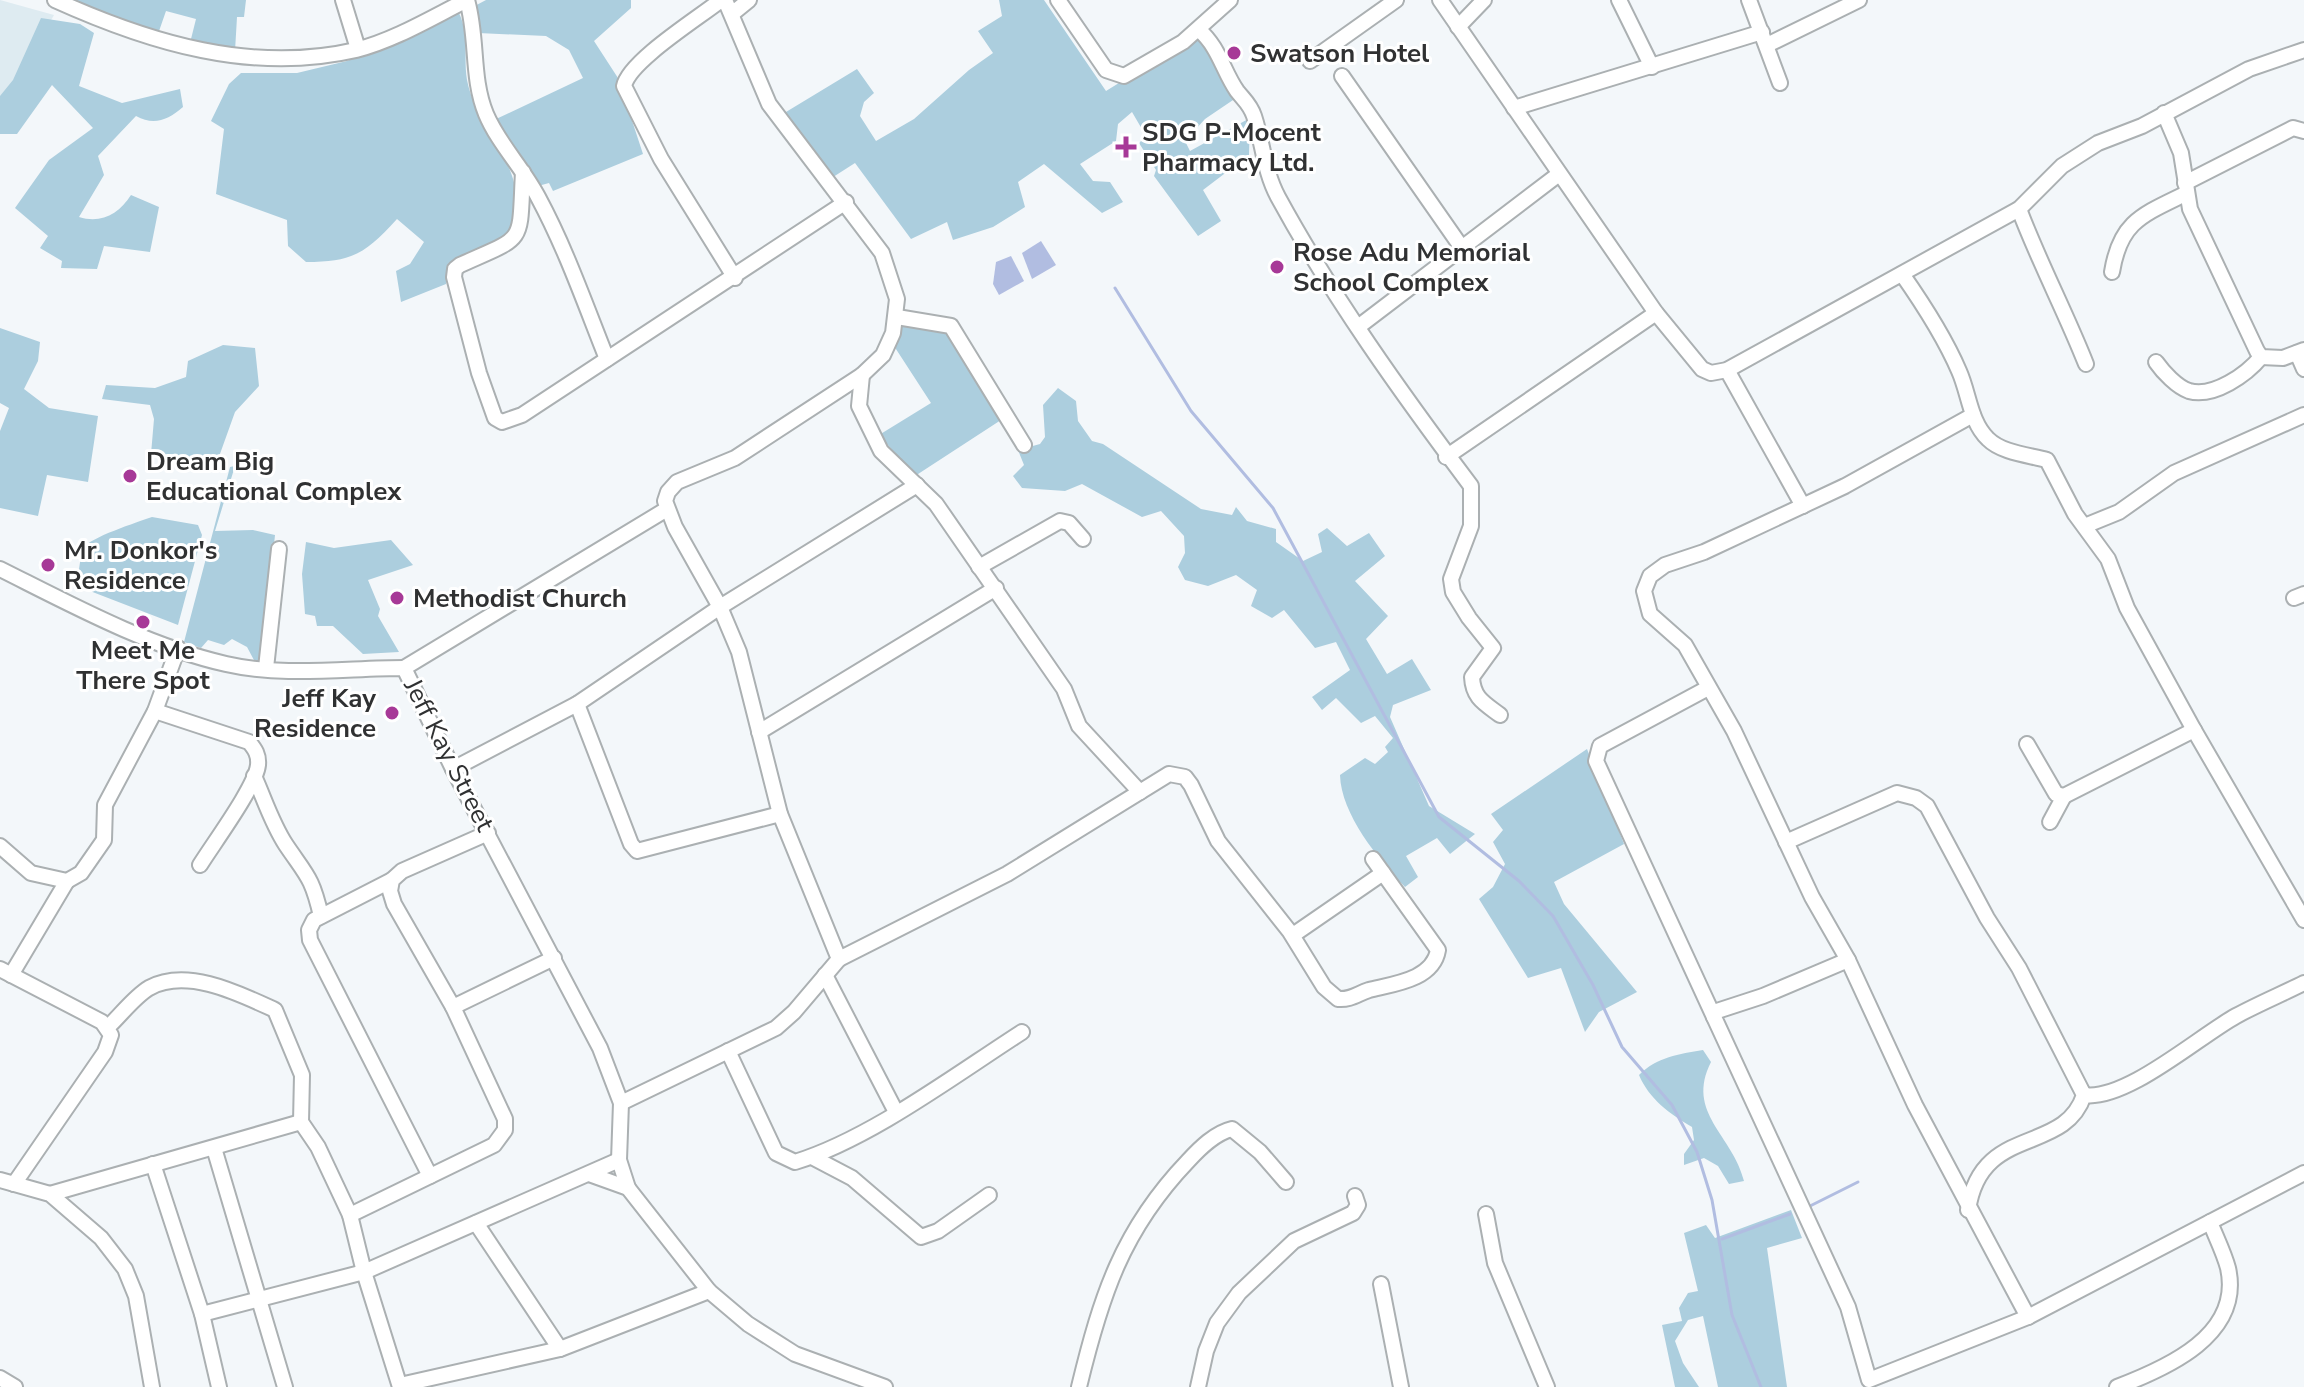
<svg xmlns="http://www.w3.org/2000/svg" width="2304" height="1387" viewBox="0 0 2304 1387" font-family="'Nunito Sans',sans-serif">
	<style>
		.built { fill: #deebf1 }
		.green { fill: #accede }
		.water { fill: #b1bde1 }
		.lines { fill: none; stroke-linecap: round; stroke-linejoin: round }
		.stream { stroke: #b1bde1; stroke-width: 3 }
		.minor-casing { stroke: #abb0b2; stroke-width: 18 }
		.minor { stroke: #fff; stroke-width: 14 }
		.poi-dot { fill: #a73997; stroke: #fff; stroke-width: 3 }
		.labels { text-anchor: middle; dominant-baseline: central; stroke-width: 6; stroke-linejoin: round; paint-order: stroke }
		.poi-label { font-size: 26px; font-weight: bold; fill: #303132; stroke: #fff; text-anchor: start }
		.street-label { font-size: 26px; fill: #303132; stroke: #fff }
	</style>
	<rect width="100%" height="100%" fill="#f3f7fa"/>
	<path class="built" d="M 0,0 L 54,15 L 0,106 Z"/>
	<g class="green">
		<path d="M 70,0 L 246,0 L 244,17 L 237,17 L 235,51 L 190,43 L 196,19 L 166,11 L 158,34 Z"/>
		<path d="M 486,0 L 631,0 L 631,8 L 594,41 L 618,78 L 643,154 L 553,191 L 549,183 L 538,186 L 494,120 L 583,78 L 569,50 L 546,36 L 478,33 L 471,8 Z"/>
		<path d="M 999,0 L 1044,0 L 1106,91 L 1198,34 L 1236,98 L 1205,119 L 1185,141 L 1190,151 L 1250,118 L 1249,155 L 1203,190 L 1221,221 L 1198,236 L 1154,176 L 1156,170 L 1139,143 L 1146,136 L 1132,112 L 1118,124 L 1116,141 L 1080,164 L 1093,181 L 1110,182 L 1123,202 L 1102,213 L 1044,164 L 1018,182 L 1025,207 L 993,227 L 953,240 L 947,222 L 911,239 L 855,163 L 830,179 L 781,115 L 857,69 L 874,93 L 864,102 L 860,116 L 876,141 L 914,119 L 969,70 L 993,53 L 978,31 L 1002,16 Z"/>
		<path d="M 459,13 C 470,37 463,56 467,80 C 479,140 536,168 510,237 L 447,268 L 446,284 L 401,302 L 396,271 L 410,264 L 424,242 L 397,219 C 366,253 353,262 306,262 L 288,246 L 287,220 L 216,194 L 224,129 L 211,121 L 229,84 L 241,73 L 297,73 L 347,61 Z"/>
		<path d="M 41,18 L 80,24 L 94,33 L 79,86 L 122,103 L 180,89 L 183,107 C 168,120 154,126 136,116 L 98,156 L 104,175 L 79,217 C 101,224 119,214 131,195 L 159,207 L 150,252 L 104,246 L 97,269 L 61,268 L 62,261 L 40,248 L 48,236 L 15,208 L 49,160 L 93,128 L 52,85 L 17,134 L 0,134 L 0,96 L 13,80 Z"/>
		<path d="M 904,322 L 944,328 L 1001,420 L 915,476 L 879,435 L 931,403 L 894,346 Z"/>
		<path d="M 0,328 L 40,342 L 38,361 L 24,389 L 49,408 L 98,416 L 88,482 L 47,475 L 38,516 L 0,508 L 0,431 L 9,408 L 0,403 Z"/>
		<path d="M 223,345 L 255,348 L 259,386 L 235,412 L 216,465 L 151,454 L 154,419 L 150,405 L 102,399 L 106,385 L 155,388 L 186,377 L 188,361 Z"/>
		<path d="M 1058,388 L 1076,401 L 1078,421 L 1092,441 L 1103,444 L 1201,509 L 1232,515 L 1236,507 L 1247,521 L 1276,529 L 1276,542 L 1303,561 L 1322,552 L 1318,534 L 1327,528 L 1347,546 L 1369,533 L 1385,556 L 1355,581 L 1388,616 L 1366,639 L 1387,674 L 1412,659 L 1431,690 L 1393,705 L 1390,717 L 1429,806 L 1475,834 L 1450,854 L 1437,838 L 1406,856 L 1418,877 L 1405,887 C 1378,859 1341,814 1340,775 L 1365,758 L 1375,764 L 1388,752 L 1385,747 L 1393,738 L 1375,716 L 1361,723 L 1336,698 L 1322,710 L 1312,697 L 1350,670 L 1336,642 L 1315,648 L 1284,610 L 1272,618 L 1251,606 L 1257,590 L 1236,575 L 1208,586 L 1185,580 L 1178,567 L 1185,553 L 1184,536 L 1161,511 L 1142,517 L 1082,484 L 1065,491 L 1022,488 L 1013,476 L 1024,465 L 1018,450 L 1040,444 L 1045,437 L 1043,405 Z"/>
		<path d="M 235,466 L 215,531 L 253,530 L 275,535 L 262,664 L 255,662 L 247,647 L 232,639 L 224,645 L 208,640 L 201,648 L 184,642 L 230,467 Z"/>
		<path d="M 152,517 L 198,525 L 202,535 L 178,625 L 77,586 C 79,574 79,559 84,548 C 88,538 138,522 152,517 Z"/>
		<path d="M 391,540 L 413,565 L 368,580 L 380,609 L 378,616 L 399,652 L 363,654 L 333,626 L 317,626 L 315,616 L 305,614 L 302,574 L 306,542 L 334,548 Z"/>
		<path d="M 1587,749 L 1624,844 L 1554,882 L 1564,904 L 1637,992 L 1599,1012 L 1585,1032 L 1561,968 L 1528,978 L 1479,899 L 1493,887 L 1505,864 L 1493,842 L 1503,830 L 1491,814 Z"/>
		<path d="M 1703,1050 L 1711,1062 C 1685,1113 1733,1135 1744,1181 L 1729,1184 L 1718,1166 L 1704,1158 L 1684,1165 L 1684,1154 L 1694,1140 L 1692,1127 C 1670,1114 1649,1099 1639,1075 C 1657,1057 1679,1054 1703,1050 Z"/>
		<path d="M 1791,1210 L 1802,1238 L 1767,1248 L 1787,1387 L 1718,1387 L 1703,1316 L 1688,1320 L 1675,1341 L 1683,1363 L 1699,1387 L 1675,1387 L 1662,1325 L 1682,1321 L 1679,1308 L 1688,1293 L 1698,1291 L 1684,1233 L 1706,1225 L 1715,1238 Z"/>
	</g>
	<g class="water">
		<path d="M 1041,241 L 1056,265 L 1032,279 L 1022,253 Z"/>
		<path d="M 1011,256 L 1024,281 L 999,295 L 993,284 L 996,262 Z"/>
	</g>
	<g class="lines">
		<g class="stream">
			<path d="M 1115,288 L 1191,411 L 1273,508 L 1439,817 L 1519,881 L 1553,916 L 1593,985 L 1622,1047 L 1672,1105 L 1697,1152 L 1712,1200 L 1732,1315 L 1761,1387"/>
			<path d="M 1808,1207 L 1858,1182"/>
			<path d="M 1722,1239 L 1790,1214"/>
		</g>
		<g class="minor-casing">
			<g id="minor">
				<path d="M 55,0 C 150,43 252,74 356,50 C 395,40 431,18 467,0"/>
				<path d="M 343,0 L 358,49"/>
				<path d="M 467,0 C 478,38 471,78 486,114 C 498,143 523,168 538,197 C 566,249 585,304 607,359"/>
				<path d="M 721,0 C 700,17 629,61 624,86 L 661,159 L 735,278"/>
				<path d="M 1058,0 L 1106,70 L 1124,76 L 1183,42 L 1230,0"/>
				<path d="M 1440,0 L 1656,313 L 1702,369 L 1711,373 L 1727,370 L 2019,209 L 2062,166 L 2098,143 L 2142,126 L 2249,69 L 2304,50"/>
				<path d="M 1619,0 L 1652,67"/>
				<path d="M 1749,0 L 1780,83"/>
				<path d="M 733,13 L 749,0"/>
				<path d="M 1458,27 L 1484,0"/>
				<path d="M 1199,30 C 1219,47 1223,71 1237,91 C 1244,100 1250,104 1254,116 C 1263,143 1264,171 1278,197 C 1333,298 1402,394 1471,486 L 1471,526 L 1451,579 L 1453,592 L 1469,618 L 1493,648 L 1472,677 C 1473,698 1484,703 1500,715"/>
				<path d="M 1767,45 L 1859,0"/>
				<path d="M 1310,61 L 1396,0"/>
				<path d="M 1342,76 L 1462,248"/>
				<path d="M 1514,108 L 1762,32"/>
				<path d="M 2164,113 L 2181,153 L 2190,209 L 2257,351 L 2261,357 L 2283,358 L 2304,350"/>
				<path d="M 523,172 C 519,246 527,235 460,265 L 455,269 L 454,277 L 479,373 L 495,418 L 502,422 L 522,415 L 846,202"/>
				<path d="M 2185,183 L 2293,128 L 2304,131"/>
				<path d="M 2019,209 C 2039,262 2065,311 2086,364"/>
				<path d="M 2112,272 C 2120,222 2142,215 2185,194"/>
				<path d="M 1902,274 C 1923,304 1944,336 1959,371 C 1969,393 1970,422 1988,439 C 2002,453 2029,455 2047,460 L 2075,514 L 2108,559 L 2127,608 L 2194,730 L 2304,920"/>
				<path d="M 897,317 L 951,326 L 1024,445"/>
				<path d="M 1358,327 L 1559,174"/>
				<path d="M 2297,353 L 2304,369"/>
				<path d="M 2156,362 C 2163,372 2177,387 2189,391 C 2214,398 2247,374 2261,357"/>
				<path d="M 1727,370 L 1803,506"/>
				<path d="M 862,375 L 859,406 L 881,451 L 936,504 L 1064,689 L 1079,726 L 1140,792"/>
				<path d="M 1973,415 L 1845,486 L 1704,552 L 1665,565 L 1650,576 L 1644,591 L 1650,614 L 1685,645 L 1734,731 L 1812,897 L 1848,960 L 1763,996 L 1717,1011 L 1714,1017 L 1848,1307 L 1869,1380 L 2028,1317 L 2304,1173"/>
				<path d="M 1446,457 L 1656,313"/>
				<path d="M 2087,525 L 2119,512 L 2174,473 L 2304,415"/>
				<path d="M 979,567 L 1060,521 L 1069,523 L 1083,539"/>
				<path d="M 0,569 C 72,605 147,646 226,664 C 282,677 347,668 404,668 L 453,769 L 600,1048 L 621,1103 L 619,1160 L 628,1188"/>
				<path d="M 2294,598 L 2304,594"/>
				<path d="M 266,668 L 279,549"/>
				<path d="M 404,668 L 667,509"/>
				<path d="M 1708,688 L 1600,746 L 1596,761 L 1714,1017"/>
				<path d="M 577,704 L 631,844 L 637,851 L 780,814"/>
				<path d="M 155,711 L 249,742 C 255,749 259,755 258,765 C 256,786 213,844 200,865"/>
				<path d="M 759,732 L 996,588"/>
				<path d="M 2027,744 L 2056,794 L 2064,796 L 2194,730"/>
				<path d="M 453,769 L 577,704 L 720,607 L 917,485"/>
				<path d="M 254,776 C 264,798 272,824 286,845 C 307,876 312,877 321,916"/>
				<path d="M 2050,822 L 2064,796"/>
				<path d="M 488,833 L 402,871 L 392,880 L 390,891 L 394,904 L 453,1007 L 554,958"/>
				<path d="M 1786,842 L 1897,793 L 1916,798 L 1927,806 L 1987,918 L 2019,968 L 2084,1095 C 2064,1156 1981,1123 1968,1210"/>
				<path d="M 0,846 L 31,873 L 67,881 L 81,873 L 104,840 L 105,805 L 155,711 L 178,648"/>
				<path d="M 392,880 L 314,920 L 309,930 L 310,940 L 430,1176"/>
				<path d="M 1293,935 L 1383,873"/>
				<path d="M 839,959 L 1007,874 L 1169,774 L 1185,777 L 1191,785 L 1218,841 L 1290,932 L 1324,987 L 1338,999 C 1351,1000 1357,994 1369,990 C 1393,984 1433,980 1438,950 L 1373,859"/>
				<path d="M 1848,960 L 1915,1105 L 2028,1317"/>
				<path d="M 0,969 L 102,1022 L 111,1035 L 105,1052 L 14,1184"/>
				<path d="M 11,975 L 67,881"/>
				<path d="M 825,975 L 896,1112"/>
				<path d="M 108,1027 C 121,1015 134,997 149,988 C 187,967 240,994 275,1010 L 302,1075 L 301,1122 L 318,1147 L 350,1215 L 364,1272 L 400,1387"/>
				<path d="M 728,1051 L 776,1153 L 795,1162 C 870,1139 955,1075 1022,1032"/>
				<path d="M 2084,1095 C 2126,1101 2198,1037 2236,1016 C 2258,1004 2282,994 2304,983"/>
				<path d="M 621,1103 L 776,1028 L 794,1012 L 839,959 L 780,814 L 739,652 L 720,607 L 675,527 L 665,501 L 668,492 L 677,482 L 735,458 L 862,375 L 883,355 L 893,333 L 897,299 L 882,253 L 769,104 L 725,0"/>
				<path d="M 214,1148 L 285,1387"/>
				<path d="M 812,1157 L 852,1178 L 921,1237 L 938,1231 L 989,1195"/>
				<path d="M 153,1164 L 202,1314 L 219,1387"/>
				<path d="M 589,1174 L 628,1188 L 709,1291 L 748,1324 L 795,1354 L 885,1387"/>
				<path d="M 0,1180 L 50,1194 L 101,1238 L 125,1269 L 136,1296 L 152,1387"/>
				<path d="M 50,1194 L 301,1122"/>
				<path d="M 1486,1214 L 1495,1263 L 1547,1387"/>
				<path d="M 350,1215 L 494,1145 L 505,1130 L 505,1119 L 453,1007"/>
				<path d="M 1381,1284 L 1401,1387"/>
				<path d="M 202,1314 L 364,1272 L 619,1160"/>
				<path d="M 560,1349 L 709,1291"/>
				<path d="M 0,1378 L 15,1387"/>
				<path d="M 400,1385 L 560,1349 L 476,1223"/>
				<path d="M 1079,1387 C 1101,1296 1122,1230 1188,1161 C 1200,1148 1215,1133 1232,1129 L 1260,1152 L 1286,1182"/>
				<path d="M 1198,1387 L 1206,1351 L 1217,1323 L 1239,1293 L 1294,1241 L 1353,1213 L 1358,1205 L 1355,1196"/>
				<path d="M 2117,1387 C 2167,1368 2243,1335 2228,1268 C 2224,1253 2216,1237 2210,1222"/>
			</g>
		</g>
		<use href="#minor" class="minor"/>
	</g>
	<g class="poi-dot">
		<circle cx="1234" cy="53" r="8"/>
		<path d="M1122 135h8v8h8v8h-8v8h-8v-8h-8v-8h8z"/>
		<circle cx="1277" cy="267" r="8"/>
		<circle cx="130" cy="476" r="8"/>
		<circle cx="48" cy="565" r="8"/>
		<circle cx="397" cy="598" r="8"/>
		<circle cx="143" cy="622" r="8"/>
		<circle cx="392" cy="713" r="8"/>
	</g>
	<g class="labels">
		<g class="poi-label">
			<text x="1250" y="53">Swatson Hotel</text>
			<text x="1142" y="132">SDG P-Mocent<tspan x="1142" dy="30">Pharmacy Ltd.</tspan></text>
			<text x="1293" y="252">Rose Adu Memorial<tspan x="1293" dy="30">School Complex</tspan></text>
			<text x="146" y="461">Dream Big<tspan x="146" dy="30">Educational Complex</tspan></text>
			<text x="64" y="550">Mr. Donkor's<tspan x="64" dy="30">Residence</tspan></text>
			<text x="413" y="598">Methodist Church</text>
			<text x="143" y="650" text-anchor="middle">Meet Me<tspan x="143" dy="30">There Spot</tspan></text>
			<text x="376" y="698" text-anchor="end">Jeff Kay<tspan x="376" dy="30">Residence</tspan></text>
		</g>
		<g class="street-label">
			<text transform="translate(449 755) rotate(63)">Jeff Kay Street</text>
		</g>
	</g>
</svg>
